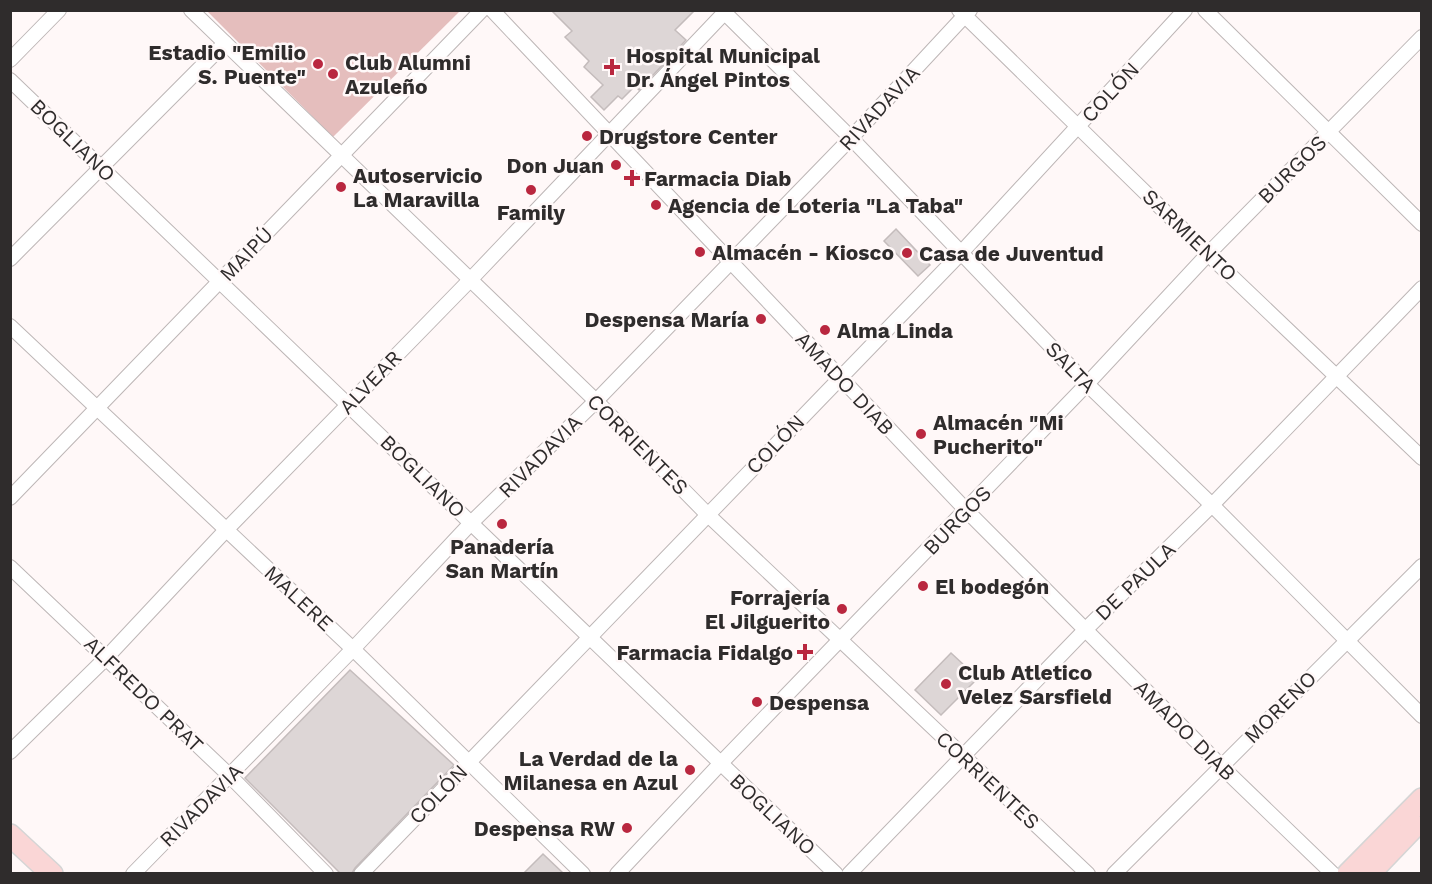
<svg xmlns="http://www.w3.org/2000/svg" width="1432" height="884" viewBox="0 0 1432 884" font-family="'Work Sans',sans-serif">
	<style>
		.green { fill: #e5bebd }
		.building { fill: #ddd6d6; stroke: #c4bcbc; stroke-width: 1.5 }
		.lines { fill: none; stroke-linecap: round; stroke-linejoin: round }
		.minor-casing { stroke: #bdb6b6; stroke-width: 16 }
		.primary-casing { stroke: #d5d5d5; stroke-width: 24 }
		.minor { stroke: #fff; stroke-width: 14 }
		.primary { stroke: #fad6d6; stroke-width: 21 }
		.poi-dot { fill: #b9273f; stroke: #fff8f8; stroke-width: 2 }
		.labels { text-anchor: middle; dominant-baseline: central; stroke-width: 5; stroke-linejoin: round; paint-order: stroke }
		.poi-label { font-size: 21px; font-weight: bold; fill: #2f2c2c; stroke: #fff8f8; text-anchor: start }
		.street-label { font-size: 21px; fill: #2f2c2c; stroke: #fff8f8 }
	</style>
	<rect width="100%" height="100%" fill="#fff8f8"/>
	<path class="green" d="M 207,11 L 460,11 L 333,137 Z"/>
	<g class="building">
		<path d="M 551,10 L 695,10 L 675,30 L 686,40 L 639,90 L 635,86 L 622,99 L 618,96 L 604,110 L 591,97 L 603,85 L 584,67 L 589,61 L 565,37 L 572,31 Z"/>
		<path d="M 896,229 L 930,265 L 918,276 L 884,241 Z"/>
		<path d="M 951,653 L 978,678 L 941,715 L 915,690 Z"/>
		<path d="M 350,670 L 454,765 L 355,868 L 352,873 L 340,873 L 245,778 Z"/>
		<path d="M 543,854 L 563,873 L 524,873 Z"/>
	</g>
	<g class="lines">
		<g class="minor-casing">
			<g id="minor">
				<path d="M 191,10 L 596,401 L 707,514 L 1088,874"/>
				<path d="M 492,10 L 966,510 L 1221,766 L 1333,874"/>
				<path d="M 959,10 L 1208,254 L 1422,458"/>
				<path d="M 1205,10 L 1422,224"/>
				<path d="M 725,13 L 851,138 L 1087,384 L 1212,505 L 1422,716"/>
				<path d="M 10,60 L 59,10"/>
				<path d="M 10,80 L 836,874"/>
				<path d="M 10,259 L 225,43"/>
				<path d="M 10,326 L 353,649 L 583,874"/>
				<path d="M 10,498 L 482,10"/>
				<path d="M 10,567 L 230,776 L 326,874"/>
				<path d="M 10,752 L 106,658 L 226,530 L 471,279 L 727,10"/>
				<path d="M 133,874 L 353,649 L 472,522 L 596,401 L 851,138 L 970,10"/>
				<path d="M 361,874 L 961,253 L 1185,10"/>
				<path d="M 617,874 L 720,764 L 1087,384 L 1208,254 L 1422,37"/>
				<path d="M 849,874 L 1085,630 L 1212,505 L 1422,288"/>
				<path d="M 1114,874 L 1422,566"/>
			</g>
		</g>
		<g class="primary-casing">
			<g id="primary">
				<path d="M 10,835 L 52,874"/>
				<path d="M 1348,874 L 1422,799"/>
				<path d="M 1369,874 L 1415,826"/>
			</g>
		</g>
		<use href="#minor" class="minor"/>
		<use href="#primary" class="primary"/>
	</g>
	<g class="poi-dot">
		<circle cx="318" cy="64" r="6"/>
		<path d="M609 58h6v6h6v6h-6v6h-6v-6h-6v-6h6z"/>
		<circle cx="333" cy="74" r="6"/>
		<circle cx="587" cy="136" r="6"/>
		<circle cx="616" cy="165" r="6"/>
		<path d="M629 169h6v6h6v6h-6v6h-6v-6h-6v-6h6z"/>
		<circle cx="341" cy="187" r="6"/>
		<circle cx="531" cy="190" r="6"/>
		<circle cx="656" cy="205" r="6"/>
		<circle cx="700" cy="252" r="6"/>
		<circle cx="907" cy="253" r="6"/>
		<circle cx="761" cy="319" r="6"/>
		<circle cx="825" cy="330" r="6"/>
		<circle cx="921" cy="434" r="6"/>
		<circle cx="502" cy="524" r="6"/>
		<circle cx="923" cy="586" r="6"/>
		<circle cx="842" cy="609" r="6"/>
		<path d="M802 643h6v6h6v6h-6v6h-6v-6h-6v-6h6z"/>
		<circle cx="946" cy="684" r="6"/>
		<circle cx="757" cy="702" r="6"/>
		<circle cx="690" cy="770" r="6"/>
		<circle cx="627" cy="828" r="6"/>
	</g>
	<g class="labels">
		<g class="poi-label">
			<text x="306" y="52" text-anchor="end">Estadio "Emilio<tspan x="306" dy="24">S. Puente"</tspan></text>
			<text x="626" y="55">Hospital Municipal<tspan x="626" dy="24">Dr. Ángel Pintos</tspan></text>
			<text x="345" y="62">Club Alumni<tspan x="345" dy="24">Azuleño</tspan></text>
			<text x="599" y="136">Drugstore Center</text>
			<text x="604" y="165" text-anchor="end">Don Juan</text>
			<text x="353" y="175">Autoservicio<tspan x="353" dy="24">La Maravilla</tspan></text>
			<text x="644" y="178">Farmacia Diab</text>
			<text x="668" y="205">Agencia de Loteria "La Taba"</text>
			<text x="531" y="212" text-anchor="middle">Family</text>
			<text x="712" y="252">Almacén - Kiosco</text>
			<text x="919" y="253">Casa de Juventud</text>
			<text x="749" y="319" text-anchor="end">Despensa María</text>
			<text x="837" y="330">Alma Linda</text>
			<text x="933" y="422">Almacén "Mi<tspan x="933" dy="24">Pucherito"</tspan></text>
			<text x="502" y="546" text-anchor="middle">Panadería<tspan x="502" dy="24">San Martín</tspan></text>
			<text x="935" y="586">El bodegón</text>
			<text x="830" y="597" text-anchor="end">Forrajería<tspan x="830" dy="24">El Jilguerito</tspan></text>
			<text x="793" y="652" text-anchor="end">Farmacia Fidalgo</text>
			<text x="958" y="672">Club Atletico<tspan x="958" dy="24">Velez Sarsfield</tspan></text>
			<text x="769" y="702">Despensa</text>
			<text x="678" y="758" text-anchor="end">La Verdad de la<tspan x="678" dy="24">Milanesa en Azul</tspan></text>
			<text x="615" y="828" text-anchor="end">Despensa RW</text>
		</g>
		<g class="street-label">
			<text transform="translate(1110 92) rotate(-47)">COLÓN</text>
			<text transform="translate(879 108) rotate(-47)">RIVADAVIA</text>
			<text transform="translate(73 140) rotate(44)">BOGLIANO</text>
			<text transform="translate(1292 169) rotate(-45)">BURGOS</text>
			<text transform="translate(1190 235) rotate(44)">SARMIENTO</text>
			<text transform="translate(246 254) rotate(-46)">MAIPÚ</text>
			<text transform="translate(1071 367) rotate(46)">SALTA</text>
			<text transform="translate(370 382) rotate(-46)">ALVEAR</text>
			<text transform="translate(845 383) rotate(47)">AMADO DIAB</text>
			<text transform="translate(638 444) rotate(45)">CORRIENTES</text>
			<text transform="translate(775 444) rotate(-46)">COLÓN</text>
			<text transform="translate(540 456) rotate(-45)">RIVADAVIA</text>
			<text transform="translate(423 476) rotate(44)">BOGLIANO</text>
			<text transform="translate(957 520) rotate(-46)">BURGOS</text>
			<text transform="translate(1135 581) rotate(-44)">DE PAULA</text>
			<text transform="translate(299 598) rotate(43)">MALERE</text>
			<text transform="translate(144 694) rotate(44)">ALFREDO PRAT</text>
			<text transform="translate(1280 707) rotate(-45)">MORENO</text>
			<text transform="translate(1185 730) rotate(45)">AMADO DIAB</text>
			<text transform="translate(988 780) rotate(43)">CORRIENTES</text>
			<text transform="translate(438 794) rotate(-46)">COLÓN</text>
			<text transform="translate(201 805) rotate(-45)">RIVADAVIA</text>
			<text transform="translate(773 814) rotate(43)">BOGLIANO</text>
		</g>
	</g>
	<rect width="1432" height="884" fill="none" stroke="#2f2c2c" stroke-width="24"/>
</svg>
